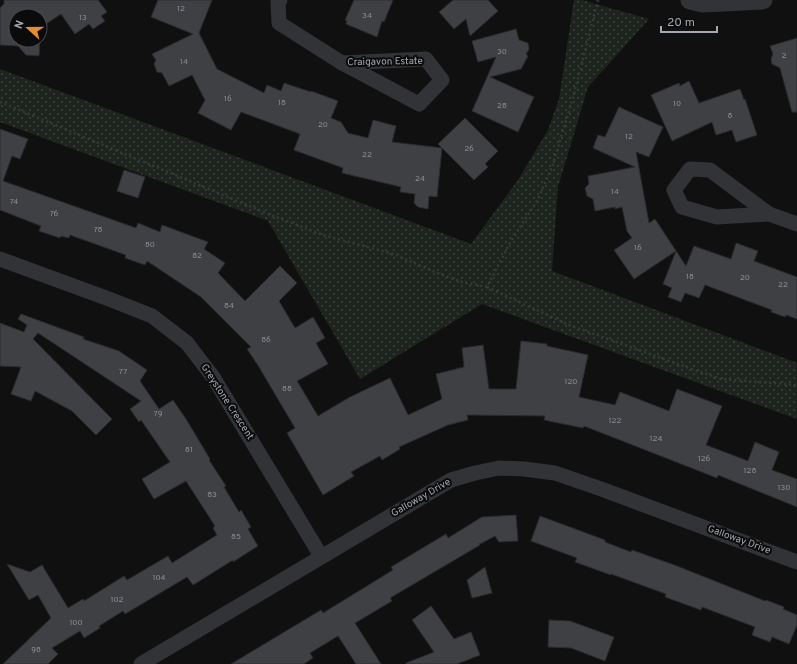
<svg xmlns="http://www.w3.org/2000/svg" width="797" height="664" viewBox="0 0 797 664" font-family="Overpass,sans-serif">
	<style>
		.park { fill: url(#park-dots) }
		.building { fill: #3f4044; stroke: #2a2b2d }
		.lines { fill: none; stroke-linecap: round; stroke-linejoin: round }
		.path { stroke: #373a3d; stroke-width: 2.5; stroke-dasharray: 2 3; stroke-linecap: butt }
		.minor { stroke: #313336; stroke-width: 15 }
		.tertiary { stroke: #313336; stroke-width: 19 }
		.labels { text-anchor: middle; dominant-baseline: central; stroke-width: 4; stroke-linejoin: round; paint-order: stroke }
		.number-label { font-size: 8px; fill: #898f96 }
		.street-label { font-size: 10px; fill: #a2a9b1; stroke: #0b0b0c }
	</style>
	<defs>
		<pattern id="park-dots" width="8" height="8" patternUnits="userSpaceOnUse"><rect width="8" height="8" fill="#1d241d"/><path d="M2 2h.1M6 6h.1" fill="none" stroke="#3b413b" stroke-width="1.8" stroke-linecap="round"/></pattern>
	</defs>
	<rect width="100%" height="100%" fill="#101011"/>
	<path class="park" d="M 574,0 L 582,0 L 649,19 L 588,87 L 558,187 L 552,271 L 797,363 L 797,419 L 482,304 L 360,379 L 268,221 L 0,122 L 0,69 L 471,244 L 518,180 L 548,130 L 559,99 Z"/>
	<g class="building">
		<path d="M 4,0 L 98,0 L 107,12 L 101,16 L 105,21 L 93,29 L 89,24 L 75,34 L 61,14 L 40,28 L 40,35 L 40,16 L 16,16 L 16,40 L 40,40 L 39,56 L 26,55 L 18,46 L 0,45 L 0,8 L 4,4 Z"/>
		<path d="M 158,0 L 212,0 L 199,33 L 217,69 L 264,93 L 267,85 L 281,91 L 284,83 L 311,92 L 311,91 L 338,101 L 331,118 L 341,122 L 348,133 L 368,138 L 373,120 L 396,126 L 392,142 L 442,148 L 437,197 L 429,196 L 428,209 L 418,207 L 414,203 L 415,194 L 400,192 L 401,187 L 342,173 L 343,168 L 294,150 L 300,134 L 241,112 L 231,130 L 198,113 L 205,100 L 192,75 L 169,86 L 162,73 L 157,72 L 154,64 L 156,60 L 152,54 L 193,34 L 151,17 Z"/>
		<path d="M 354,0 L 393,0 L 384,22 L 382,21 L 377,37 L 346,24 L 347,21 L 345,20 Z"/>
		<path d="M 453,0 L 488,0 L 498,11 L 470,36 L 466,19 L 454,29 L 439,12 Z"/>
		<path d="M 516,29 L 519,40 L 528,43 L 529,49 L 526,54 L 528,56 L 521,69 L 490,77 L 534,97 L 518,132 L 472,111 L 496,57 L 478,62 L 472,41 Z"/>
		<path d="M 797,38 L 797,112 L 792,112 L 780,68 L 772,64 L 771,59 L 773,54 L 770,46 Z"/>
		<path d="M 689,81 L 699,103 L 740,89 L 744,100 L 745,99 L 757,135 L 736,142 L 732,130 L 716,135 L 712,122 L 672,141 L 651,95 L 679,83 L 680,86 Z"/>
		<path d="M 619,107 L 663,127 L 649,157 L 636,152 L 649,223 L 655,219 L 686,266 L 694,246 L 731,259 L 736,243 L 758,251 L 754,261 L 797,277 L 797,319 L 786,315 L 785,317 L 771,312 L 772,310 L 705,285 L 699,298 L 685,293 L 681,302 L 668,297 L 672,288 L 663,284 L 676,251 L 634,279 L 614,250 L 632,238 L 627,231 L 622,207 L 615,209 L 615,207 L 595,211 L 593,199 L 587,196 L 585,188 L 589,184 L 588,176 L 635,167 L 593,148 L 598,135 L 605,137 Z"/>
		<path d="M 465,118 L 498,151 L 485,164 L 488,167 L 474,180 L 438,144 Z"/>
		<path d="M 0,129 L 28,139 L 20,159 L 12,156 L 3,181 L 136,228 L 138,223 L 160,232 L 162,225 L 208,242 L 204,249 L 225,263 L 218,273 L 245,301 L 280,266 L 297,283 L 279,301 L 295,328 L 313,317 L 325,338 L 316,343 L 328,364 L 297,381 L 318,416 L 350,397 L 390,378 L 408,415 L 442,399 L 436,374 L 464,367 L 462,348 L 483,345 L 489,389 L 516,389 L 521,341 L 547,344 L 547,346 L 588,355 L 579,397 L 615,405 L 620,392 L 669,411 L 677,389 L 722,406 L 706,445 L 748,461 L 755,442 L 779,452 L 772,470 L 797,479 L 797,507 L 718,475 L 717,478 L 584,426 L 583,428 L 544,420 L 545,416 L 467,415 L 468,420 L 448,425 L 399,447 L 400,449 L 382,460 L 380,456 L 351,472 L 354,476 L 323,495 L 287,433 L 295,428 L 259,367 L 247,349 L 251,347 L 201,297 L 147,261 L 145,265 L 125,258 L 126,255 L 70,235 L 69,238 L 61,236 L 60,238 L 39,231 L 41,226 L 0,210 Z"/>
		<path d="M 124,170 L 145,177 L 138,198 L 117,191 Z"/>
		<path d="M 21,314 L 84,337 L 83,339 L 119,351 L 147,370 L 140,381 L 159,409 L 173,400 L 186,419 L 210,459 L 209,460 L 226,486 L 224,487 L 239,512 L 241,510 L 251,527 L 248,529 L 258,546 L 233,562 L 233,560 L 193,585 L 187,577 L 125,614 L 123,611 L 99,626 L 100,628 L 84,638 L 80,631 L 52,648 L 58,654 L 48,664 L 3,664 L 51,618 L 38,595 L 29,600 L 7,564 L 30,572 L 42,565 L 68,608 L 83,599 L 84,601 L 124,576 L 127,580 L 168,556 L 172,563 L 217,535 L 213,528 L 215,526 L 186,481 L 154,499 L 142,479 L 170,462 L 141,420 L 139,422 L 130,409 L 141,401 L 38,333 L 33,339 L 112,419 L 96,435 L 72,411 L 35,391 L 31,401 L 11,394 L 21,367 L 0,366 L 0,323 L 24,332 L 27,325 L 18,319 Z"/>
		<path d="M 516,515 L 518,541 L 499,542 L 495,536 L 482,543 L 479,544 L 480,545 L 390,598 L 392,601 L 355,623 L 381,664 L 356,664 L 338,636 L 310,653 L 313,658 L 304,664 L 231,664 L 321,610 L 323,613 L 393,570 L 391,567 L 446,534 L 448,538 L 482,517 Z"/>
		<path d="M 540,516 L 605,540 L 605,542 L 631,552 L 632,550 L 677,566 L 765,601 L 766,600 L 784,607 L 783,609 L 797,615 L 797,625 L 789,644 L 772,637 L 770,642 L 752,635 L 755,627 L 702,607 L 701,610 L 665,597 L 666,594 L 611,574 L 611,575 L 575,562 L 577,558 L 531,541 Z"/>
		<path d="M 485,567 L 492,593 L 472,598 L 467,580 Z"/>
		<path d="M 431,606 L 454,639 L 471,632 L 480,655 L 457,664 L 406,664 L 406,663 L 434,652 L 412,620 Z"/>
		<path d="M 549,620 L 570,621 L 614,637 L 605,661 L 571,648 L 548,647 Z"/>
	</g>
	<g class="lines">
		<g class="path">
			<path d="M 0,102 L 271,215 L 323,235 L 390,253 L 445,276 L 462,282 L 487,287 L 511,241 L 537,201 L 552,167 L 573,98 L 598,0"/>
			<path d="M 487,287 L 569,325 L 686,367 L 721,379 L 797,385"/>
		</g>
		<g class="minor">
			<path d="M 280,0 L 278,2 L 279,23 L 342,63"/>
			<path d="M 426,59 L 442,80 L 419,104 L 342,63 Z"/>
			<path d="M 690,169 L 710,170 L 769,214 L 717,217 L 682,207 L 674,190 Z"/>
			<path d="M 769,214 L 797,224"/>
			<path d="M 0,259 L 109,299 L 152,316 L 187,343 L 213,377 L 321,556"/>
			<path d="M 141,664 L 451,480 L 475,473 L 499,468 L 524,469 L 555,473 L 604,490 L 797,562"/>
		</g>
		<path class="tertiary" d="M 690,0 L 703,3 L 763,0"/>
	</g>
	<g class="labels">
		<g class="number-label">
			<text x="181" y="9">12</text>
			<text x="367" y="16">34</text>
			<text x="83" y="18">13</text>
			<text x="502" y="52">30</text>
			<text x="784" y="56">2</text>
			<text x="184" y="62">14</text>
			<text x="228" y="99">16</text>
			<text x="282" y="103">18</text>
			<text x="677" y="104">10</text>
			<text x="502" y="106">28</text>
			<text x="730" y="116">8</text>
			<text x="323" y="125">20</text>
			<text x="629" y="137">12</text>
			<text x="469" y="149">26</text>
			<text x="367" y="155">22</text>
			<text x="420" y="179">24</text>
			<text x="615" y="192">14</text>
			<text x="14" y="202">74</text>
			<text x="54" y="214">76</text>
			<text x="98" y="230">78</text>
			<text x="150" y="245">80</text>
			<text x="638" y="248">16</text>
			<text x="197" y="256">82</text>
			<text x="690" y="277">18</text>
			<text x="745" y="278">20</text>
			<text x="783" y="285">22</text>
			<text x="229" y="306">84</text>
			<text x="266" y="340">86</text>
			<text x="123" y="372">77</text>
			<text x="571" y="382">120</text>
			<text x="287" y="389">88</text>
			<text x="158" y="414">79</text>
			<text x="615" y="421">122</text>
			<text x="656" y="439">124</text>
			<text x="189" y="450">81</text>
			<text x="704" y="459">126</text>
			<text x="750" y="471">128</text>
			<text x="784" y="488">130</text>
			<text x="212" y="495">83</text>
			<text x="236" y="537">85</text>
			<text x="159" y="578">104</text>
			<text x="117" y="600">102</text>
			<text x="76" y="623">100</text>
			<text x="36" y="650">98</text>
		</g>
		<g class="street-label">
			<text transform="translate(385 62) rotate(-1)">Craigavon Estate</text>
			<text transform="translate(227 402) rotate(57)">Greystone Crescent</text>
			<text transform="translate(421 498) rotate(-30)">Galloway Drive</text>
			<text transform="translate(739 540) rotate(20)">Galloway Drive</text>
		</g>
	</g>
	<g transform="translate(28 28) rotate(291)"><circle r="19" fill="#0b0b0c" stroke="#474a4e"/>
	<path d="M0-3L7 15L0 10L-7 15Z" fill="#e68c33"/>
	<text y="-6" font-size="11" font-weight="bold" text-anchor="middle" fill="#a2a9b1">N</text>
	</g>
	<path d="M661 26v6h56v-6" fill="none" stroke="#a2a9b1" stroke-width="2"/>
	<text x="667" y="26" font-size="12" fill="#a2a9b1" stroke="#0b0b0c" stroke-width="3" paint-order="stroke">20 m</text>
</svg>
